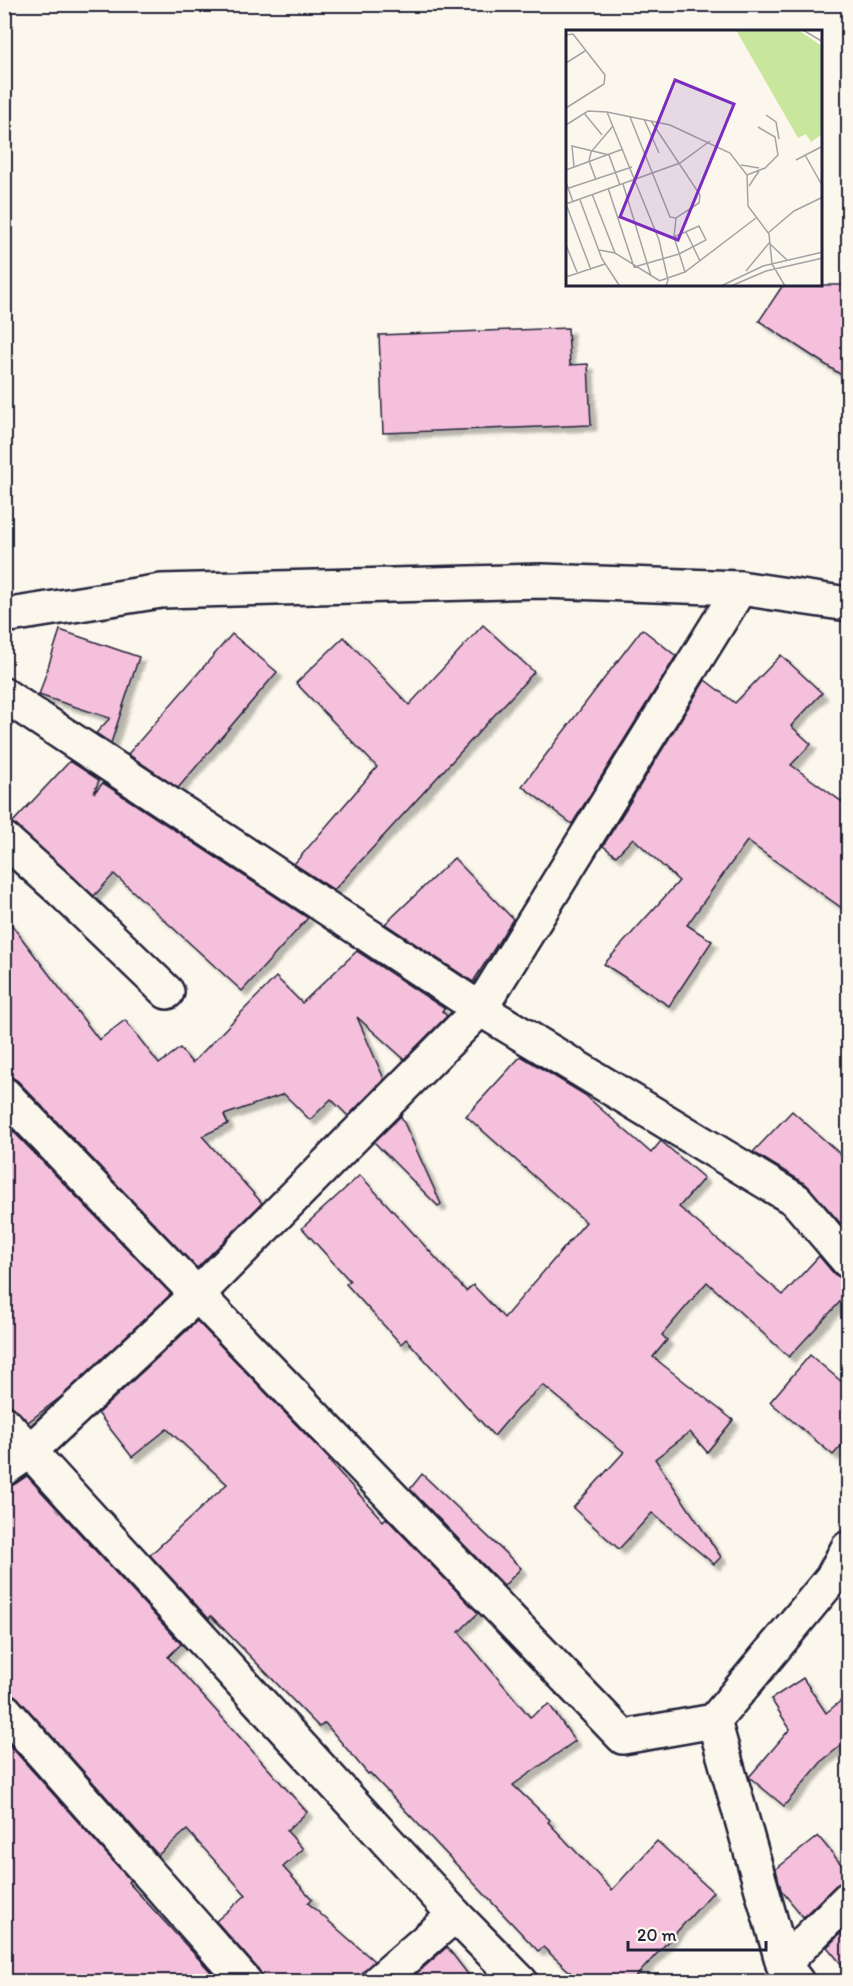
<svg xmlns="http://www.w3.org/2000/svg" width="853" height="1986" viewBox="0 0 853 1986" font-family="Itim,sans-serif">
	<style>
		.building { fill: #f5c0db; stroke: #22223b; stroke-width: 1.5; filter: url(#shadow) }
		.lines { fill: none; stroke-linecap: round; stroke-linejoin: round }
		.minor-casing { stroke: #22223b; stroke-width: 38 }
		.minor { stroke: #fbf7ec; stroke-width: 33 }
		.inset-road { fill: none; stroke: #a4a2a5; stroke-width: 1.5 }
		.view { fill: #7b2cbf; fill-opacity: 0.15; stroke: #7b2cbf; stroke-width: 3 }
		.inset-edge { fill: none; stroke: #22223b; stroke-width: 3 }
	</style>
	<defs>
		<filter id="shadow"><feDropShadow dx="5.5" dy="5.5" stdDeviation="1.5" flood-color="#0004"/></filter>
	</defs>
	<rect width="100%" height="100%" fill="#fbf7ec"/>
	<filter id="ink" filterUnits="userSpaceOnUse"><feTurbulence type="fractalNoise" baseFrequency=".0167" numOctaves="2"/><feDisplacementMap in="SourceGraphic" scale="12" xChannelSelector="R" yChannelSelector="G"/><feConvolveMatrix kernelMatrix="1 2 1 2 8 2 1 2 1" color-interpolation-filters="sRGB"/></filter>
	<g filter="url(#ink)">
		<g class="building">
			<path d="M 783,285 L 849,285 L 849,380 L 759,321 Z"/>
			<path d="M 568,328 L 570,365 L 588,364 L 591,425 L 383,433 L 379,335 Z"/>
			<path d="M 483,625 L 534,672 L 334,890 L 294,864 L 377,767 L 296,683 L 344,637 L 409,705 Z"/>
			<path d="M 642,629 L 676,656 L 572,824 L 522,786 Z"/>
			<path d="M 60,630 L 139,657 L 111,743 L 96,733 L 110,718 L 39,695 Z"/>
			<path d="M 232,634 L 277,672 L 178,788 L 128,754 Z"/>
			<path d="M 781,655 L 822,693 L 791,726 L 811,744 L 791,765 L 849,807 L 849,913 L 747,841 L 687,925 L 712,941 L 669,1006 L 604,964 L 679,881 L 633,838 L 616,856 L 603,846 L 705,680 L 735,703 Z"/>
			<path d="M 70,761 L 99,780 L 94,793 L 103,783 L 308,918 L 242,991 L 114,874 L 94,896 L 12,823 Z"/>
			<path d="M 454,858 L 513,919 L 473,982 L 385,924 Z"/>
			<path d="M 4,915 L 99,1040 L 125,1020 L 159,1064 L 180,1048 L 192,1063 L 276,977 L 302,1003 L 357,951 L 445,1009 L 442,1011 L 447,1016 L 404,1059 L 357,1017 L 384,1079 L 348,1116 L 331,1099 L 310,1120 L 284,1094 L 224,1115 L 228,1124 L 202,1136 L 262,1203 L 197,1268 L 18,1081 L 10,1076 L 4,1076 Z"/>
			<path d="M 521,1056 L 585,1095 L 651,1153 L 661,1141 L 704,1178 L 679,1207 L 783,1295 L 819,1256 L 834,1274 L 841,1278 L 849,1279 L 849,1292 L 789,1357 L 707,1282 L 662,1335 L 667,1340 L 653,1357 L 733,1420 L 707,1452 L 690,1432 L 655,1459 L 721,1557 L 714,1564 L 652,1513 L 619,1549 L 573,1508 L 624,1452 L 543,1385 L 517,1409 L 494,1436 L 406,1339 L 401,1344 L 346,1284 L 350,1281 L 302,1228 L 360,1175 L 466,1291 L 473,1285 L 504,1318 L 586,1222 L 466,1116 Z"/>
			<path d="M 792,1111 L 849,1162 L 849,1233 L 806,1184 L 753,1152 Z"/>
			<path d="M 401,1116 L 441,1204 L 438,1206 L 374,1142 Z"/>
			<path d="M 4,1122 L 171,1294 L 62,1396 L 28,1422 L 17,1410 L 10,1405 L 4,1405 Z"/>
			<path d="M 197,1321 L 330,1460 L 329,1461 L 383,1521 L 386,1518 L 478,1613 L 459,1632 L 530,1717 L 549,1704 L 575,1741 L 513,1785 L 550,1820 L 548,1822 L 612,1890 L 657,1841 L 713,1892 L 631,1982 L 581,1982 L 543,1947 L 538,1951 L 370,1773 L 368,1774 L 325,1723 L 319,1727 L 211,1616 L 209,1619 L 150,1555 L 227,1484 L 167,1429 L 132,1457 L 98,1413 Z"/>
			<path d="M 810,1355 L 849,1388 L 849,1437 L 833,1455 L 770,1402 Z"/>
			<path d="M 422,1474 L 521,1568 L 504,1586 L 410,1489 Z"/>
			<path d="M 27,1476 L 181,1644 L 168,1657 L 307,1812 L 287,1831 L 303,1849 L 283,1867 L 312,1899 L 308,1903 L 374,1961 L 361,1975 L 360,1982 L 263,1982 L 259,1970 L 216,1921 L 246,1895 L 187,1830 L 158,1855 L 18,1698 L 10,1692 L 4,1692 L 4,1488 L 15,1484 Z"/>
			<path d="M 803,1678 L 826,1713 L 849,1694 L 849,1739 L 823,1760 L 784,1806 L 749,1777 L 790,1729 L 771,1699 Z"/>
			<path d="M 4,1739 L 130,1880 L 128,1882 L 220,1982 L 4,1982 Z"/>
			<path d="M 818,1836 L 849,1874 L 849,1881 L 843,1881 L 835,1886 L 803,1917 L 781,1890 L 776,1869 Z"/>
			<path d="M 849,1925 L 849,1973 L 827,1947 Z"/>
			<path d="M 447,1947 L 474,1982 L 407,1982 Z"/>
		</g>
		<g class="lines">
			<g class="minor-casing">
				<g id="minor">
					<path d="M 4,616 L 161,591 L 542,581 L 740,588 L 848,604"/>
					<path d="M 4,695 L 480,1009 L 796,1200 L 848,1261"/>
					<path d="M 4,839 L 62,891 L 167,992"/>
					<path d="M 4,1094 L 623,1737 L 714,1721 L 832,1578 L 848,1548"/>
					<path d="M 4,1423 L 455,1915 L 521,1982"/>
					<path d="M 4,1469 L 30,1451 L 198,1294 L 480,1009 L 740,588"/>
					<path d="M 4,1710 L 245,1982"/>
					<path d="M 714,1721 L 783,1964 L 797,1982"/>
					<path d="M 783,1964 L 848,1899"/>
					<path d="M 378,1982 L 455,1915"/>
				</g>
			</g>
			<use href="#minor" class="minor"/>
		</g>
	</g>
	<g transform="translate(566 30)">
		<rect width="256" height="256" fill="#fbf7ec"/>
		<path d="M 170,0 L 232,0 L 256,16 L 256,104 L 245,112 L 240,104 L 232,108 Z" fill="#c9e69d"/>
		<path class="inset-road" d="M 237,0 L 257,12M 0,5 L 7,4 L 39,45 L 38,54 L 0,78M 0,33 L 19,21M 41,82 L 93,210 L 102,250 L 100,256M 18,83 L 36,105M 200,85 L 210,92 L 213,109M 64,87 L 104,187 L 110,188 L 133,173 L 134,165 L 85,91M 78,89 L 93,123M 0,95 L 22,81 L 41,82 L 104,95 L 164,123 L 181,145 L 182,176 L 203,204 L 206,234 L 219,256M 239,125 L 257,157M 230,130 L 257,116M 175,135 L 193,138M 8,137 L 6,116 L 43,125 L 54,155M 0,140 L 57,119M 181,145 L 199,138 L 212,125 L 209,107 L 192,97M 30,150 L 23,131 L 25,122 L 47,96M 0,152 L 7,172M 57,154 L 85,246M 183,156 L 193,141M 42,158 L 68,237 L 113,224 L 140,210 L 133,196 L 108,207M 0,159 L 66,137M 26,164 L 49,223M 14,170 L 36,229 L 53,255M 0,174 L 114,133 L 144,111M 0,174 L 25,240M 110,188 L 108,207 L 119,242M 120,202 L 134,231M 202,203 L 228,181 L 257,167M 0,215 L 11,242M 33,220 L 49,223 L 94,251M 180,241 L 203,213 L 221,230M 0,247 L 39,234M 93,251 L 119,242 L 190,188M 155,256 L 197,236 L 257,222M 165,256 L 200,241 L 257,228"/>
		<path class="view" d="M 109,50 L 168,74 L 112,210 L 54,187 Z"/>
		<rect width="256" height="256" class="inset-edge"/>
	</g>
	<rect width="853" height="1986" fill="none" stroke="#fbf7ec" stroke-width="24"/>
	<rect x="12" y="12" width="829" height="1962" fill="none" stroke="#22223b" stroke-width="2" filter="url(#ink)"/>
	<path d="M628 1941v9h138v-9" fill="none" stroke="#22223b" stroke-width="3"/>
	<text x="637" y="1941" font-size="18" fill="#22223b" stroke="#fbf7ec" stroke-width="4.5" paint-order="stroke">20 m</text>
</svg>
